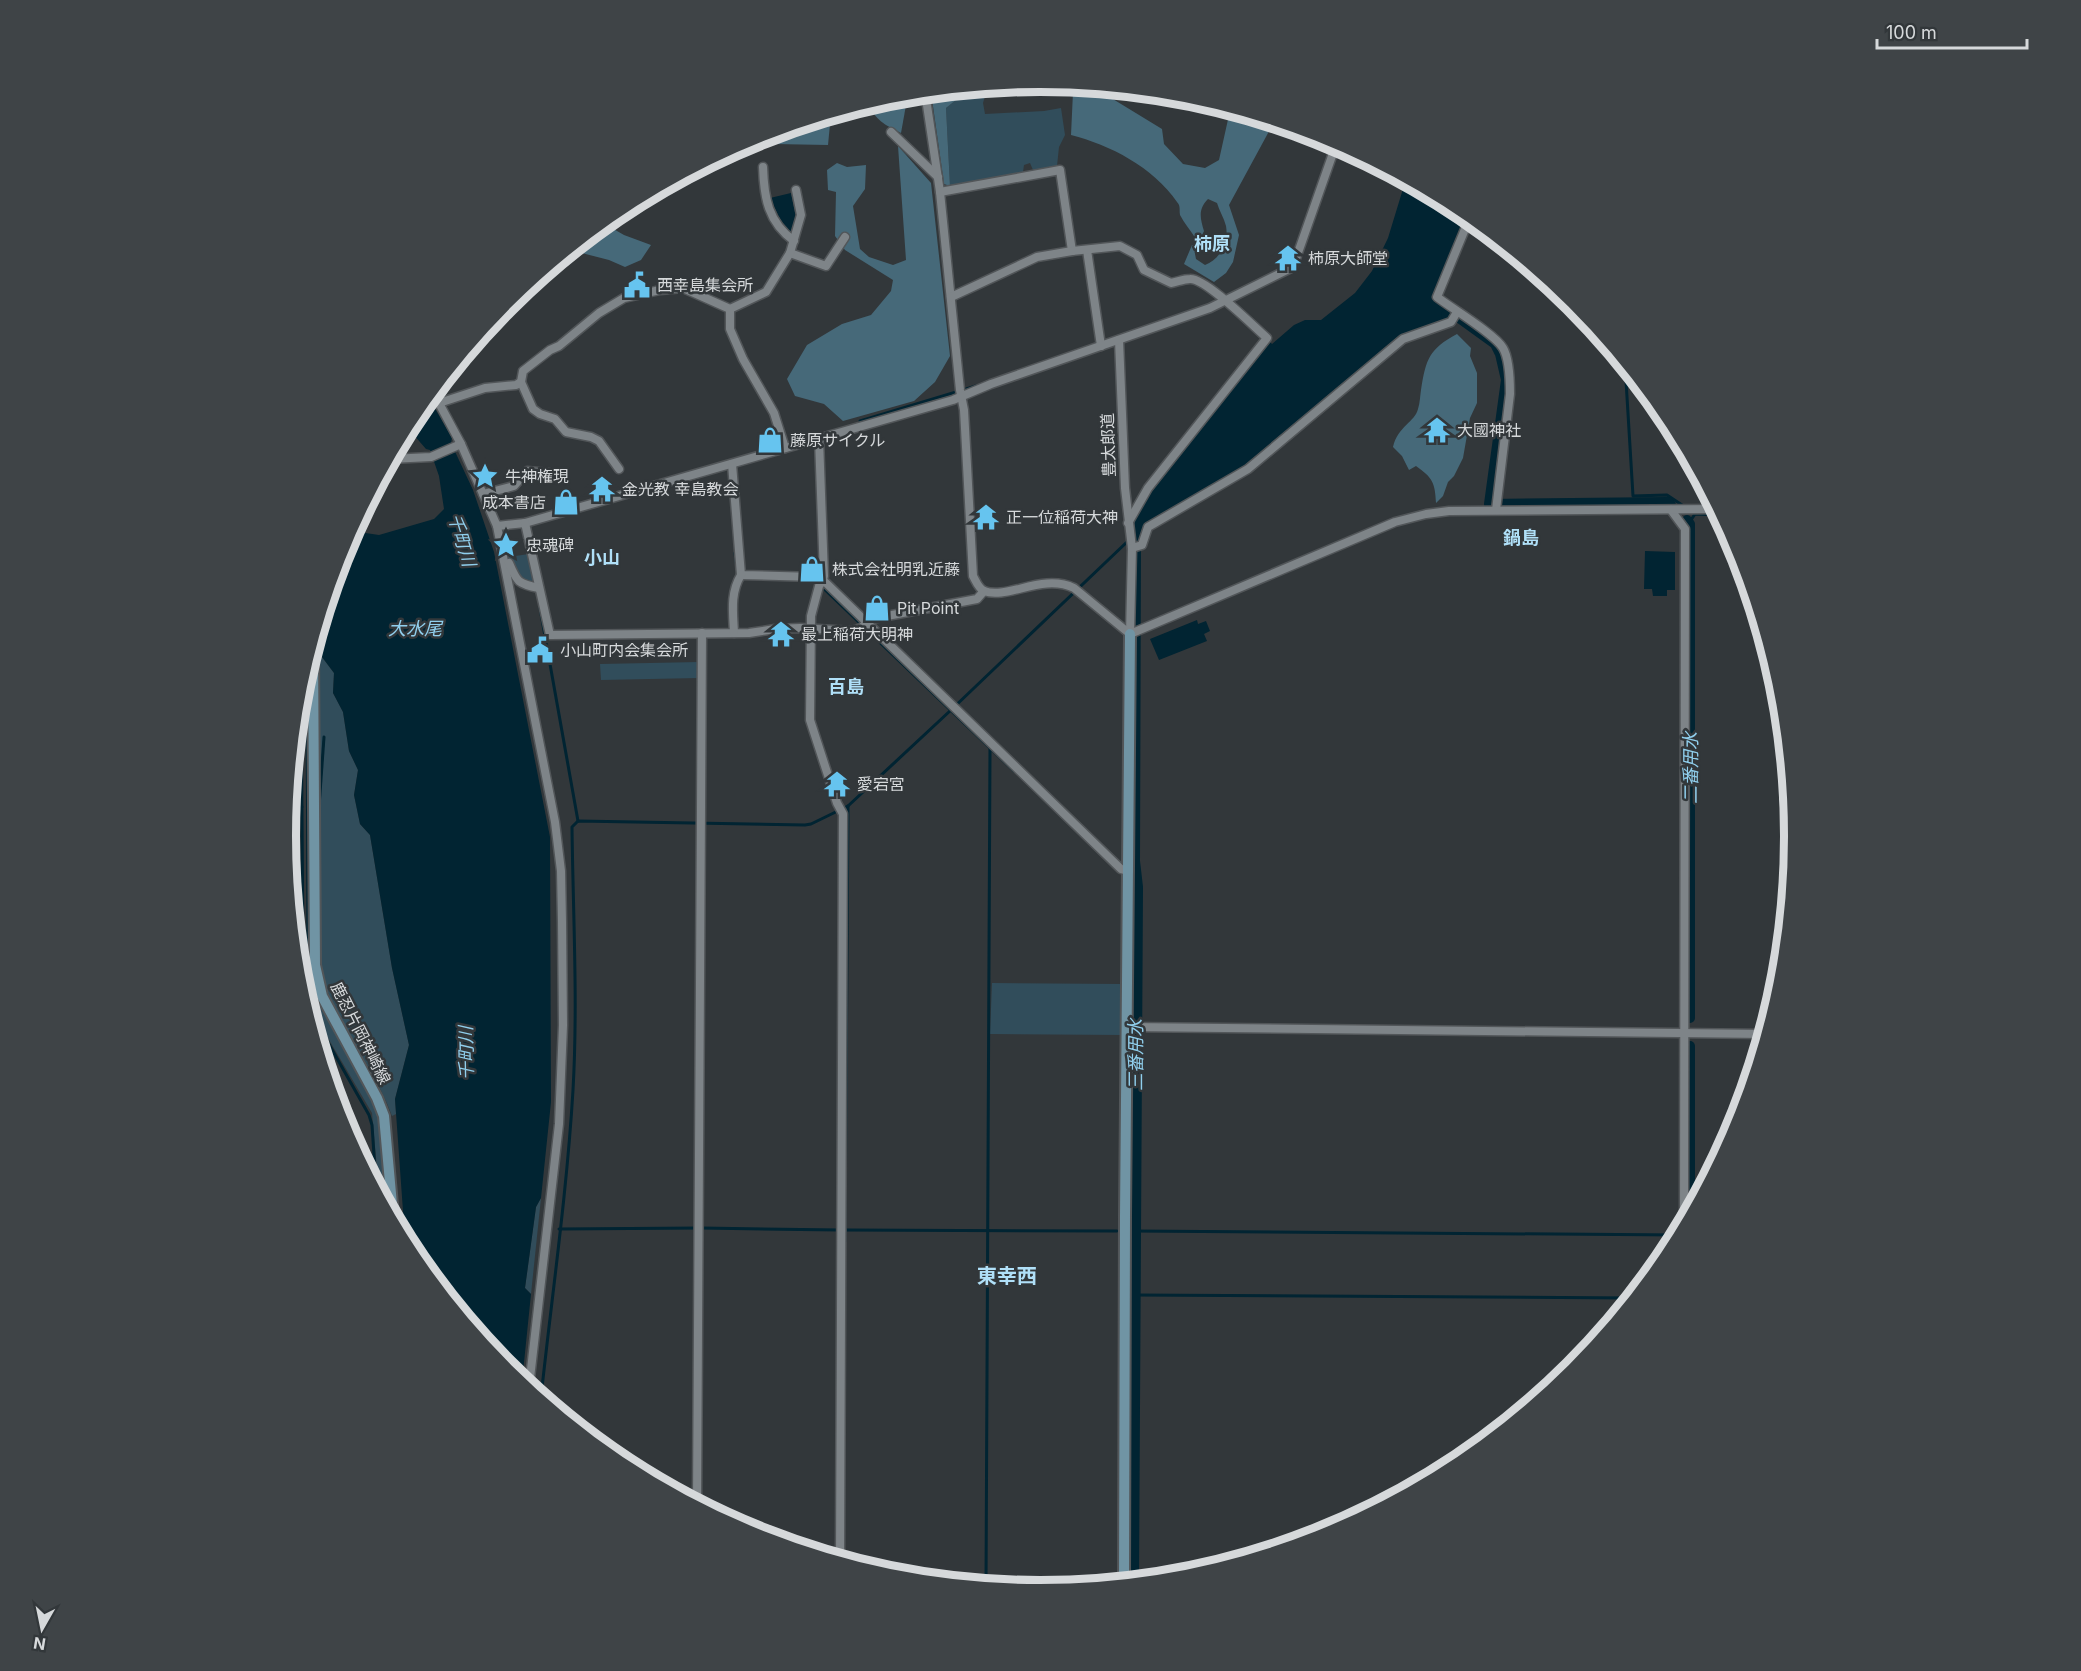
<svg xmlns="http://www.w3.org/2000/svg" width="2081" height="1671" viewBox="0 0 2081 1671" font-family="Inter,'Noto Sans JP',sans-serif">
	<style>
		.green { fill: #314d5b }
		.forest { fill: #466979 }
		.water { fill: #012432 }
		.lines { fill: none; stroke-linecap: round; stroke-linejoin: round }
		.stream { stroke: #012432; stroke-width: 3 }
		.canal { stroke: #012432; stroke-width: 10 }
		.street-casing { stroke: #525659; stroke-width: 11 }
		.secondary-casing { stroke: #525659; stroke-width: 14 }
		.street { stroke: #7e8488; stroke-width: 8 }
		.secondary { stroke: #7094a4; stroke-width: 10 }
		.labels { text-anchor: middle; dominant-baseline: central; stroke-width: 5; stroke-linejoin: round; paint-order: stroke }
		.poi-label { font-size: 16px; fill: #d6d9db; stroke: #32373a; text-anchor: start }
		.street-label { font-size: 16px; fill: #d6d9db; stroke: #32373a }
		.neighbourhood-label { font-size: 18px; font-weight: bold; fill: #b0e0f8; stroke: #32373a }
		.water-label { font-size: 18px; font-style: italic; fill: #90cfed; stroke: #32373a }
		.quarter-label { font-size: 20px; font-weight: bold; fill: #b0e0f8; stroke: #32373a }
		.rim { fill: none; stroke: #d6d9db; stroke-width: 8 }
	</style>
	<rect width="100%" height="100%" fill="#32373a"/>
	<g class="green">
		<path d="M 988,86 L 983,103 L 985,114 L 1044,111 L 1061,108 L 1065,135 L 1059,147 L 1057,166 L 1033,170 L 1030,163 L 1024,165 L 1023,172 L 950,186 L 946,108 L 971,88 Z"/>
		<path d="M 529,554 L 534,584 L 517,577 L 508,557 Z"/>
		<path d="M 318,636 L 322,657 L 334,673 L 333,693 L 343,712 L 349,751 L 358,770 L 354,795 L 360,824 L 370,835 L 392,968 L 409,1045 L 395,1099 L 396,1114 L 392,1116 C 376,1071 344,1034 327,990 C 323,981 322,971 319,962 Z"/>
		<path d="M 699,662 L 699,678 L 601,680 L 600,664 Z"/>
		<path d="M 307,971 L 311,975 L 320,1007 L 372,1097 L 379,1116 L 386,1204 L 379,1191 L 372,1113 L 308,1004 L 304,978 Z"/>
		<path d="M 992,983 L 1123,984 L 1123,1035 L 990,1034 Z"/>
		<path d="M 541,1198 L 531,1294 L 525,1288 L 536,1207 Z"/>
	</g>
	<g class="forest">
		<path d="M 1076,85 L 1096,86 L 1103,93 L 1162,129 L 1164,144 L 1183,164 L 1205,168 L 1219,160 L 1229,115 L 1232,109 L 1274,122 L 1229,205 L 1239,235 L 1233,262 L 1226,273 L 1214,282 L 1184,264 L 1192,245 L 1198,245 L 1195,254 L 1196,259 L 1205,265 C 1220,259 1229,243 1226,226 C 1224,218 1219,210 1217,203 L 1208,199 C 1198,209 1200,218 1204,231 L 1200,240 L 1196,239 C 1191,231 1184,223 1180,215 C 1179,210 1181,206 1177,202 C 1153,167 1110,145 1071,135 L 1073,92 Z"/>
		<path d="M 971,88 L 946,108 L 950,186 L 944,184 L 931,92 Z"/>
		<path d="M 908,94 L 901,133 C 886,126 874,119 868,103 L 894,95 Z"/>
		<path d="M 831,114 L 828,145 L 774,144 L 770,133 Z"/>
		<path d="M 898,146 L 931,183 L 950,356 L 935,382 L 914,401 L 843,421 L 824,404 L 795,396 L 787,379 L 807,345 L 842,324 L 871,315 L 891,291 L 893,280 L 845,250 L 835,236 L 836,192 L 828,190 L 827,170 L 837,163 L 847,167 L 866,165 L 865,189 L 853,206 L 860,249 L 869,257 L 893,265 L 906,260 Z"/>
		<path d="M 603,223 L 624,235 L 651,245 L 641,260 L 625,267 L 609,260 L 570,250 Z"/>
		<path d="M 1457,334 L 1471,348 L 1470,356 L 1477,373 L 1477,403 L 1470,418 L 1463,458 L 1454,476 L 1448,482 L 1443,496 L 1436,503 C 1435,483 1433,478 1416,466 L 1409,470 L 1402,456 L 1393,447 C 1398,426 1415,422 1418,409 C 1420,403 1420,396 1421,390 C 1426,359 1429,349 1457,334 Z"/>
	</g>
	<g class="water">
		<path d="M 1406,179 L 1460,208 L 1467,214 L 1433,298 L 1450,312 L 1448,318 L 1398,338 L 1247,464 L 1145,526 L 1139,542 L 1134,544 L 1131,528 L 1133,520 L 1151,490 L 1269,341 L 1272,344 L 1294,325 L 1305,320 L 1321,320 L 1355,293 L 1372,271 L 1388,238 Z"/>
		<path d="M 791,193 L 796,217 L 793,234 L 784,227 L 770,198 Z"/>
		<path d="M 429,398 L 452,438 L 451,443 L 473,490 L 494,552 L 550,837 L 551,1102 L 541,1198 L 536,1207 L 525,1288 L 531,1294 L 522,1382 L 507,1369 L 413,1254 L 405,1239 L 395,1099 L 409,1045 L 392,968 L 370,835 L 360,824 L 354,795 L 358,770 L 349,751 L 343,712 L 333,693 L 334,673 L 322,657 L 318,629 L 344,546 L 352,531 L 379,535 L 434,519 L 444,509 L 439,476 L 430,450 L 426,449 L 413,434 L 403,435 L 413,416 Z"/>
		<path d="M 1645,551 L 1675,552 L 1675,590 L 1667,590 L 1667,596 L 1653,596 L 1652,589 L 1644,589 Z"/>
		<path d="M 1197,620 L 1198,624 L 1206,621 L 1210,631 L 1204,634 L 1207,641 L 1159,660 L 1150,639 Z"/>
	</g>
	<g class="lines">
		<g class="stream">
			<path d="M 1625,364 L 1633,496 L 1667,495 L 1682,505"/>
			<path d="M 860,421 L 976,386"/>
			<path d="M 1689,523 L 1695,514 L 1720,515"/>
			<path d="M 735,553 L 738,576"/>
			<path d="M 820,585 L 1014,771"/>
			<path d="M 540,608 L 578,821"/>
			<path d="M 307,668 L 308,946"/>
			<path d="M 289,806 L 302,807"/>
			<path d="M 319,807 L 324,737"/>
			<path d="M 298,957 L 303,948 L 301,685"/>
			<path d="M 308,1007 L 369,1115 L 372,1125 L 376,1185"/>
			<path d="M 559,1229 L 701,1228 L 839,1230"/>
			<path d="M 846,1230 L 1117,1231"/>
			<path d="M 1133,1231 L 1679,1235"/>
			<path d="M 845,1241 L 848,806"/>
			<path d="M 1134,1295 L 1632,1298"/>
			<path d="M 541,1397 C 552,1295 567,1192 573,1090 C 578,1002 573,914 572,827 L 578,821 L 805,825 L 811,824 L 848,806 L 951,710 L 1128,541"/>
			<path d="M 986,1585 L 990,748"/>
		</g>
		<g class="canal">
			<path d="M 1446,315 L 1459,318 L 1495,344 L 1500,354 L 1506,380 L 1489,504 L 1668,502 L 1671,505"/>
			<path d="M 1687,520 L 1690,524 L 1690,1018"/>
			<path d="M 1690,1046 L 1690,1213"/>
			<path d="M 1134,1581 L 1138,887 L 1135,861 L 1136,537"/>
		</g>
		<g class="street-casing">
			<g id="street">
				<path d="M 925,92 L 940,192 L 960,390 L 964,410 L 973,576 C 976,581 978,588 984,591 C 1007,600 1042,573 1074,588 L 1130,634"/>
				<path d="M 891,132 L 938,177"/>
				<path d="M 763,167 C 764,198 768,222 794,241"/>
				<path d="M 940,192 L 1060,170 L 1072,251"/>
				<path d="M 1470,217 L 1437,297 C 1451,308 1495,334 1503,348 C 1509,358 1510,382 1510,394 L 1496,510"/>
				<path d="M 1087,250 L 1101,346"/>
				<path d="M 790,253 L 826,266 L 845,237"/>
				<path d="M 951,297 L 1037,257 L 1072,251 L 1120,246 L 1137,255 L 1144,270 L 1171,283 C 1177,282 1184,279 1190,279 C 1206,278 1253,326 1267,338 L 1148,488 L 1128,523"/>
				<path d="M 730,309 L 766,292 L 790,253 L 801,215 L 796,190"/>
				<path d="M 1119,340 L 1125,488 L 1132,548 L 1130,634"/>
				<path d="M 521,382 L 533,409 L 540,414 L 555,419 L 566,432 L 591,437 L 599,441 L 619,469"/>
				<path d="M 433,392 L 461,444 L 497,526 L 525,523 L 953,400 L 991,384 L 1210,308 L 1293,267 L 1332,156 L 1332,140"/>
				<path d="M 439,403 L 485,388 L 516,385 L 521,382 L 523,371 L 550,350 L 559,346 L 599,313 L 624,298 L 660,290 L 683,288 L 730,309 L 730,329 L 743,359 L 774,413 L 785,448"/>
				<path d="M 819,439 L 824,576 L 823,580 L 1121,869 L 1129,871"/>
				<path d="M 390,459 L 431,457 L 461,444"/>
				<path d="M 732,464 L 741,575 L 815,577 L 823,580 L 819,586 L 811,616 L 810,720 L 837,803 L 843,814 L 840,1559"/>
				<path d="M 483,494 L 514,486 L 527,471 L 549,473"/>
				<path d="M 1671,510 L 1685,529 L 1684,1224"/>
				<path d="M 525,523 L 550,635 L 749,633 L 775,629 L 800,628 L 852,631 L 861,628 L 871,619 L 977,599 L 984,591"/>
				<path d="M 497,526 L 555,822 L 561,871 L 562,922 L 563,1025 L 559,1124 L 529,1387"/>
				<path d="M 1132,548 L 1142,545 L 1148,527 L 1248,469 L 1403,339 L 1451,322 L 1457,312"/>
				<path d="M 509,563 C 517,582 518,584 539,588"/>
				<path d="M 734,633 C 733,612 730,593 741,575"/>
				<path d="M 1130,634 L 1395,522 L 1426,514 L 1449,511 L 1718,509"/>
				<path d="M 299,963 L 315,965"/>
				<path d="M 1127,1027 L 1765,1034"/>
				<path d="M 697,1504 L 702,633"/>
			</g>
		</g>
		<g class="secondary-casing">
			<g id="secondary">
				<path d="M 313,646 L 315,965 L 322,996 L 377,1098 L 384,1116 L 393,1216"/>
				<path d="M 1124,1582 L 1125,1217 L 1130,634"/>
			</g>
		</g>
		<use href="#street" class="street"/>
		<use href="#secondary" class="secondary"/>
	</g>
	<defs>
		<g id="temple-bare" transform="scale(2.07)"><path d="M0-6L5-2H3V0L6.5 2.5H4V6H1.5V3h-3V6H-4V2.5H-6.5L-3 0V-2H-5Z" fill="#66c4ef" stroke="#32373a" stroke-width="2.5" paint-order="stroke"/></g>
		<g id="civic-bare" transform="scale(2.07)"><path d="M-.6-6.5H3V-4.5H.6V-3L4-1V1h2V6H-6V1h2V-1L-.6-3ZM-1.2 2.5V6h2.4V2.5Z" fill="#66c4ef" stroke="#32373a" stroke-width="2.5" paint-order="stroke"/></g>
		<g id="shop-bare" transform="scale(2.07)"><path d="M-5-2.5h2.3a2.7 3.5 0 0 1 5.4 0H5L5.5 6h-11ZM-1.5-2.5h3a1.5 2.3 0 0 0-3 0Z" fill="#66c4ef" stroke="#32373a" stroke-width="2.5" paint-order="stroke"/></g>
		<g id="sight-bare" transform="scale(2.07)"><path d="M0-6L1.8-2.2L6-1.7L2.9 1.2L3.7 5.4L0 3.3L-3.7 5.4L-2.9 1.2L-6-1.7L-1.8-2.2Z" fill="#66c4ef" stroke="#32373a" stroke-width="2.5" paint-order="stroke"/></g>
	</defs>
	<g fill-rule="evenodd">
		<use href="#temple-bare" x="1288" y="258"/>
		<use href="#civic-bare" x="637" y="285"/>
		<use href="#temple-bare" x="1437" y="430"/>
		<use href="#shop-bare" x="770" y="440"/>
		<use href="#sight-bare" x="485" y="476"/>
		<use href="#temple-bare" x="602" y="489"/>
		<use href="#shop-bare" x="566" y="502"/>
		<use href="#temple-bare" x="986" y="517"/>
		<use href="#sight-bare" x="506" y="545"/>
		<use href="#shop-bare" x="812" y="569"/>
		<use href="#shop-bare" x="877" y="608"/>
		<use href="#temple-bare" x="781" y="634"/>
		<use href="#civic-bare" x="540" y="650"/>
		<use href="#temple-bare" x="837" y="784"/>
	</g>
	<g class="labels">
		<g class="poi-label">
			<text x="1308" y="258">柿原大師堂</text>
			<text x="657" y="285">西幸島集会所</text>
			<text x="1457" y="430">大國神社</text>
			<text x="790" y="440">藤原サイクル</text>
			<text x="505" y="476">牛神権現</text>
			<text x="622" y="489">金光教 幸島教会</text>
			<text x="546" y="502" text-anchor="end">成本書店</text>
			<text x="1006" y="517">正一位稲荷大神</text>
			<text x="526" y="545">忠魂碑</text>
			<text x="832" y="569">株式会社明乳近藤</text>
			<text x="897" y="608">Pit Point</text>
			<text x="801" y="634">最上稲荷大明神</text>
			<text x="560" y="650">小山町内会集会所</text>
			<text x="857" y="784">愛宕宮</text>
		</g>
		<g class="street-label">
			<text transform="translate(1108 445) rotate(-92)">豊太郎道</text>
			<text transform="translate(361 1033) rotate(63)">鹿忍片岡神崎線</text>
		</g>
		<g class="neighbourhood-label">
			<text x="1212" y="243">柿原</text>
			<text x="1521" y="537">鍋島</text>
			<text x="602" y="557">小山</text>
			<text x="846" y="686">百島</text>
		</g>
		<g class="water-label">
			<text transform="translate(462 540) rotate(73)">千町川</text>
			<text x="415" y="628">大水尾</text>
			<text transform="translate(1690 768) rotate(-90)">二番用水</text>
			<text transform="translate(466 1053) rotate(-91)">千町川</text>
			<text transform="translate(1135 1055) rotate(-90)">三番用水</text>
		</g>
		<g class="quarter-label">
			<text x="1007" y="1276">東幸西</text>
		</g>
	</g>
	<path d="M0 0H2081V1671H0ZM296 836a744 744 0 1 1 1488 0a744 744 0 1 1-1488 0Z" fill="#3f4447" fill-rule="evenodd"/>
	<path class="rim" d="M296 836a744 744 0 1 1 1488 0a744 744 0 1 1-1488 0Z"/>
	<g transform="translate(42 1629) rotate(189)" stroke="#32373a" stroke-width="4.5" paint-order="stroke">
	<path d="M0-4.5L10 22L0 15L-10 22Z" fill="#d6d9db"/>
	<text y="-9" font-size="16" font-weight="bold" text-anchor="middle" fill="#d6d9db">N</text>
	</g>
	<path d="M1877 39v9h150v-9" fill="none" stroke="#d6d9db" stroke-width="3"/>
	<text x="1886" y="39" font-size="18" fill="#d6d9db" stroke="#32373a" stroke-width="4.5" paint-order="stroke">100 m</text>
</svg>
